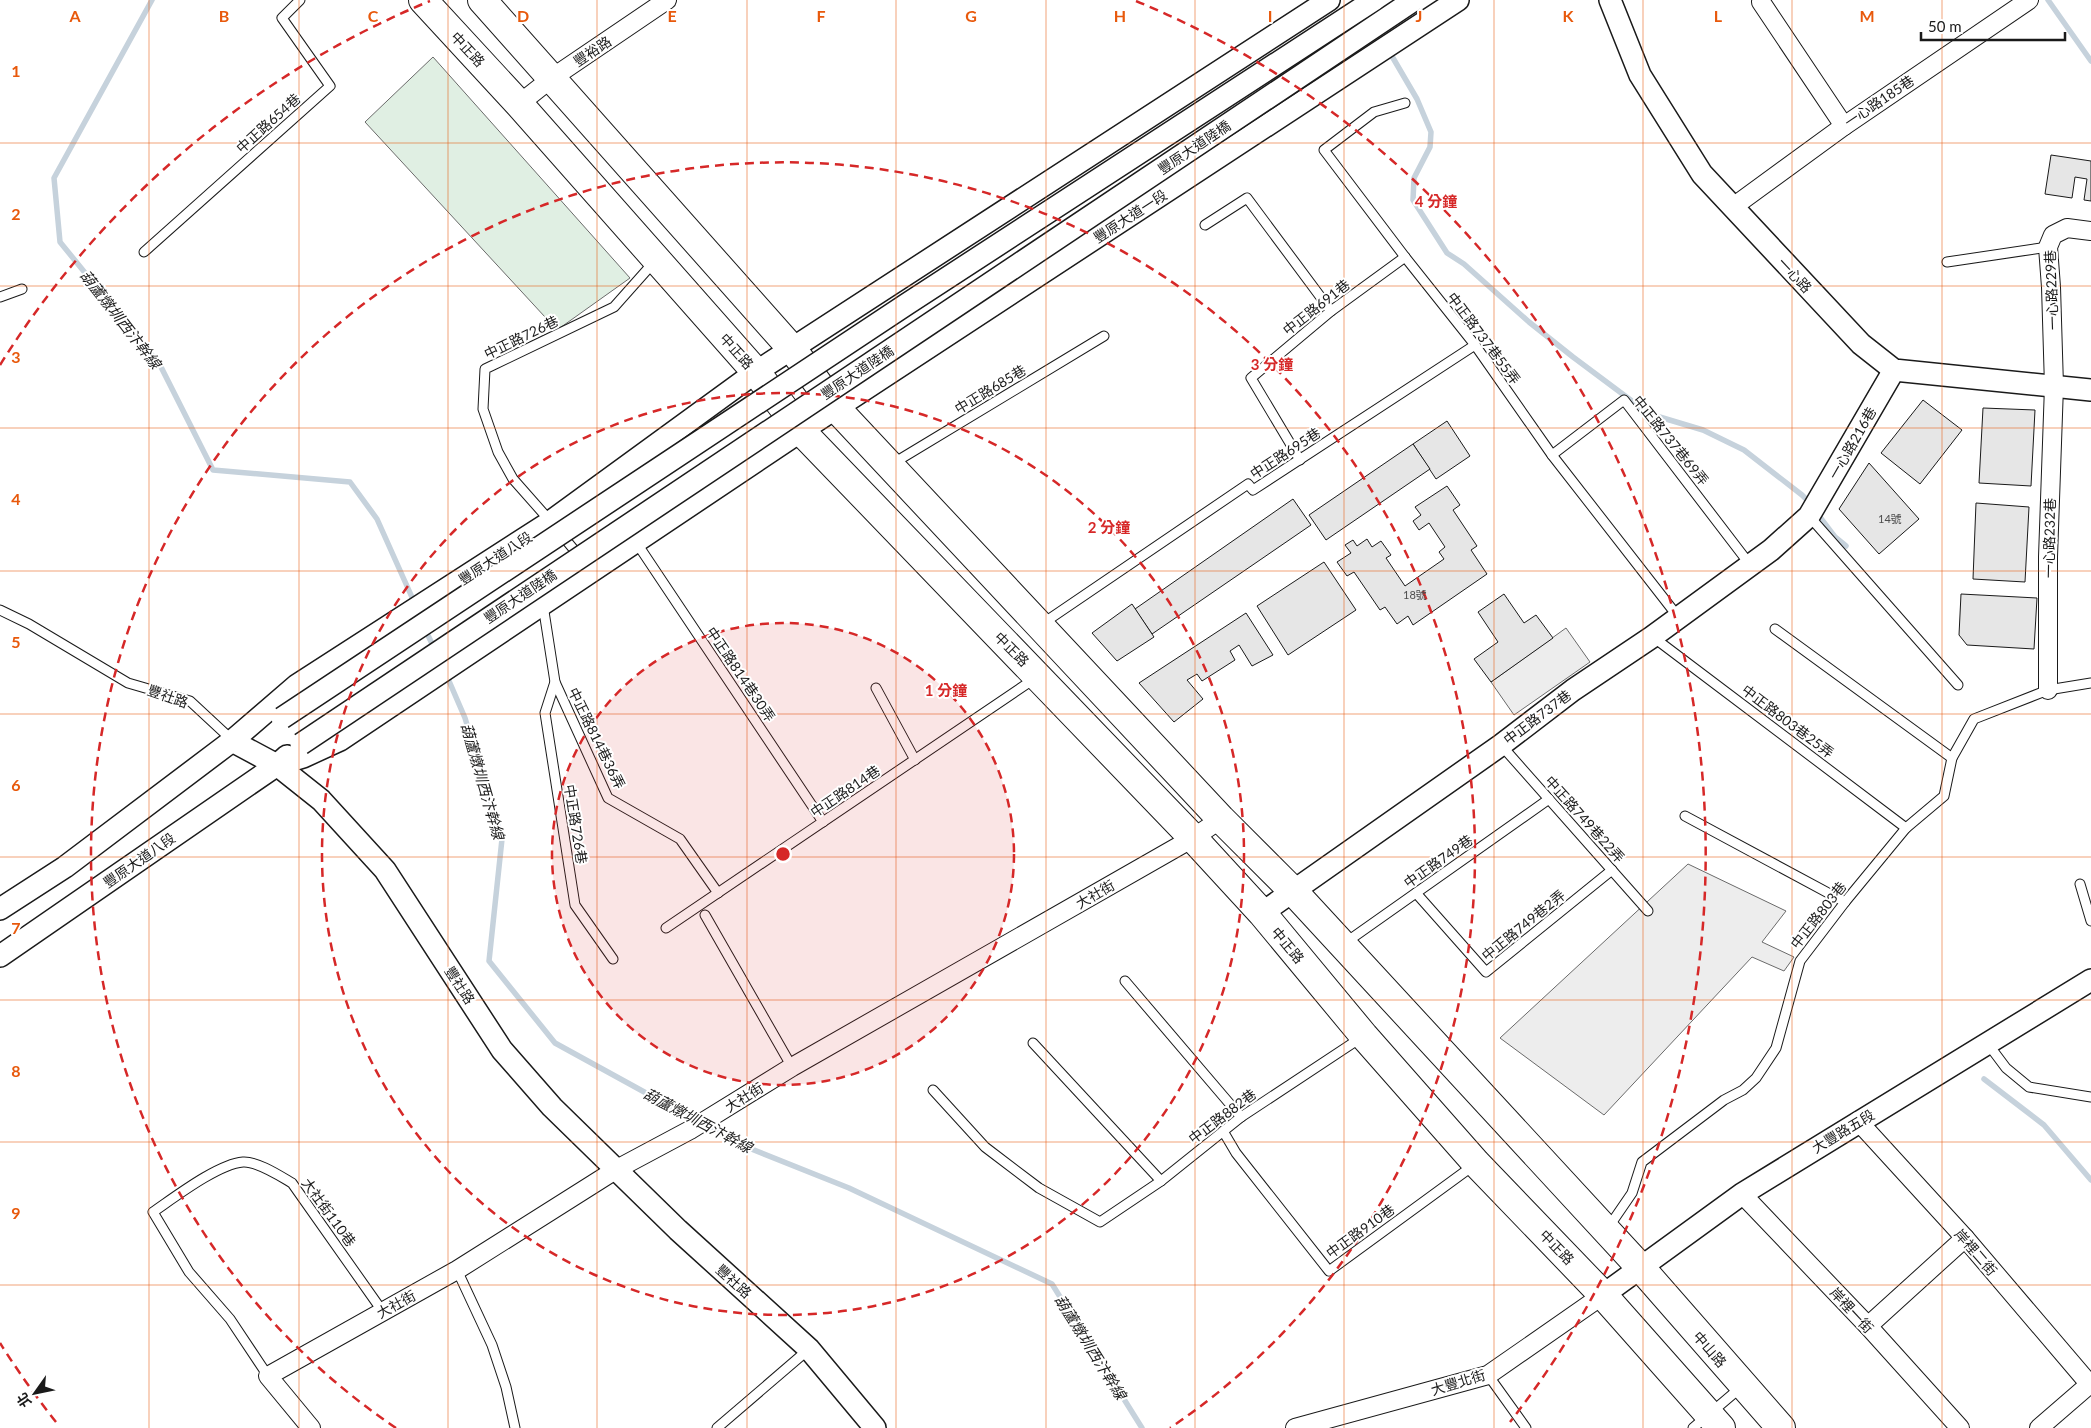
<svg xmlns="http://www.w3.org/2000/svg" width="2091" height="1428" viewBox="0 0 2091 1428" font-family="Lato,'Noto Sans TC',sans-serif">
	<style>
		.green { fill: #e0efe3; stroke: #6a6a6a }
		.parking { fill: #ededed; stroke: #6a6a6a }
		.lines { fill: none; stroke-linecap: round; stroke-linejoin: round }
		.stream { stroke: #c6d2dc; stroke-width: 5.5 }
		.building { fill: #e6e6e6; stroke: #1a1a1a }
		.service-casing { stroke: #1a1a1a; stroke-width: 11 }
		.minor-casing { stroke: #1a1a1a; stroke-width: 20 }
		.tertiary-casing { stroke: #1a1a1a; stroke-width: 24 }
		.primary-casing { stroke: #1a1a1a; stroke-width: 30 }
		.service { stroke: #fff; stroke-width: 9 }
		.minor { stroke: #fff; stroke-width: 18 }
		.tertiary { stroke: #fff; stroke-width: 21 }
		.primary { stroke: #fff; stroke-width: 28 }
		.tertiary-bridge-casing { stroke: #1a1a1a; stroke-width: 24; stroke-linecap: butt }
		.tertiary-bridge { stroke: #fff; stroke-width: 21 }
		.grid { fill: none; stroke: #e8590c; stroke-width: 1; stroke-opacity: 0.55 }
		.ring { fill: none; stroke: #d62828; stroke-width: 2.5; stroke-dasharray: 9 6 }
		.labels { text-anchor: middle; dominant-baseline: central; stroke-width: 4; stroke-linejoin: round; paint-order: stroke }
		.number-label { font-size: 11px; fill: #4d4d4d }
		.street-label { font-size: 14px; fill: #1a1a1a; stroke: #fff }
		.water-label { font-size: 15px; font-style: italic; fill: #1a1a1a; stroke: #fff }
		.grid-label { font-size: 16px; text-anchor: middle; font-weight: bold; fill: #e8590c; stroke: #fff; stroke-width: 4; stroke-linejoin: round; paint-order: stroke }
		.centre { fill: #d62828; stroke: #fff; stroke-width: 2.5 }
		.ring-label { font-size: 15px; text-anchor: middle; font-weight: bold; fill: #d62828; stroke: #fff; stroke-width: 4; stroke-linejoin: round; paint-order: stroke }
	</style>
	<rect width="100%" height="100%" fill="#fff"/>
	<path class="green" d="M 433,57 L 630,278 L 557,330 L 365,122 Z"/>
	<g class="parking">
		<path d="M 1566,628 L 1590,662 L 1514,715 L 1491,682 Z"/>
		<path d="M 1688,864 L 1786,911 L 1762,942 L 1794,957 L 1784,971 L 1752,957 L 1604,1115 L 1500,1038 Z"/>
	</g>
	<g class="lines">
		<g class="stream">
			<path d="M 152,0 L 54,178 L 60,242 L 160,365 L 213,470 L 350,482 L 377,519 L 415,604"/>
			<path d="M 2048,0 L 2091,61"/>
			<path d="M 1393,58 L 1417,99 L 1431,132 L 1430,147 L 1414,178 L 1413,200 L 1447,253 L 1464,264 L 1529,322 L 1573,357 L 1644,410 L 1653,415 L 1703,430 L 1744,450 L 1802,495 L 1811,504"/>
			<path d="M 1816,512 L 1835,537 L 1846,546"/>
			<path d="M 425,629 L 435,650"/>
			<path d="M 446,674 L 465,718 L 502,839 L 489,961 L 555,1043 L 739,1144 L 849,1188 L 1052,1284 L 1142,1428"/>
			<path d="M 1984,1079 L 2044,1125 L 2091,1180"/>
		</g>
	</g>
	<g class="building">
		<path d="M 2051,155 L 2091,161 L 2091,201 L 2084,200 L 2087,179 L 2075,177 L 2072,198 L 2045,194 Z"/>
		<path d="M 1923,400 L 1962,430 L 1920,484 L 1881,453 Z"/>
		<path d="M 1983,408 L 2035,410 L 2031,486 L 1979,483 Z"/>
		<path d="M 1447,421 L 1470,456 L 1436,479 L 1413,444 Z"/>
		<path d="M 1413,444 L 1430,469 L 1326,540 L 1309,515 Z"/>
		<path d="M 1869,463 L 1919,519 L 1879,554 L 1839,509 Z"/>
		<path d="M 1447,486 L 1460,505 L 1453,510 L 1477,546 L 1471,550 L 1487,574 L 1413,625 L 1408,616 L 1397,624 L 1385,607 L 1380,610 L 1354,572 L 1347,576 L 1337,562 L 1351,553 L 1345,545 L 1353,540 L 1357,546 L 1367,539 L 1372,547 L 1381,541 L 1391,555 L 1386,558 L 1405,586 L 1444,559 L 1439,552 L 1445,547 L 1429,523 L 1419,530 L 1413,521 L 1421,515 L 1415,507 Z"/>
		<path d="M 1293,499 L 1311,525 L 1152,634 L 1135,609 Z"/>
		<path d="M 1976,503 L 2029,507 L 2025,582 L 1973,579 Z"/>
		<path d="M 1324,562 L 1356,610 L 1288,655 L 1257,606 Z"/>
		<path d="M 1504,594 L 1524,623 L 1536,615 L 1553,638 L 1491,682 L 1474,659 L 1498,642 L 1478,612 Z"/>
		<path d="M 1961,594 L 2037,598 L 2034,649 L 1967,645 L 1959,635 Z"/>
		<path d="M 1132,604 L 1154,637 L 1117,661 L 1092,633 Z"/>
		<path d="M 1246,613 L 1273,655 L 1252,666 L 1239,645 L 1230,651 L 1235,660 L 1202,681 L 1197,674 L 1187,680 L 1203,699 L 1174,722 L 1139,683 Z"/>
	</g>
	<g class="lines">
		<g class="service-casing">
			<g id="service">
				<path d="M 1405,103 L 1374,112 L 1324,150 L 1405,257 L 1475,345 L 1552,455 L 1679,618"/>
				<path d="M 1205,225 L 1247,198 L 1331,311"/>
				<path d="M 144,252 L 330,86 L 282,18 L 300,0"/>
				<path d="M 1947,262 L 2048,247"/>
				<path d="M 0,297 L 22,289"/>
				<path d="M 1552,455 L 1624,400 L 1751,566"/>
				<path d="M 1300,460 L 1251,378 L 1331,311 L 1405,257"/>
				<path d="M 892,464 L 1104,336"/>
				<path d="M 1809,516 L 1958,685"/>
				<path d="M 551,522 L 513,479 L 498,452 L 483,409 L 485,369 L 614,307 L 654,262"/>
				<path d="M 561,534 L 580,557"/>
				<path d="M 636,542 L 823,822"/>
				<path d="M 543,605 L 555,682 L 608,798 L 680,839 L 718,893"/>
				<path d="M 0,610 L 29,624 L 128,683 L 190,701 L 232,740"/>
				<path d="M 1042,624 L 1248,484 L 1253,490 L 1475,345"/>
				<path d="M 1775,629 L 1952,758"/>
				<path d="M 1653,637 L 1906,828"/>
				<path d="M 555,682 L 545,713 L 575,905 L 613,959"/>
				<path d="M 876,688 L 915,760"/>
				<path d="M 1501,745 L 1648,911"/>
				<path d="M 1685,816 L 1845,902"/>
				<path d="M 2080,884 L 2091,921"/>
				<path d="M 1416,893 L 1486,972 L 1612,870"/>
				<path d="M 705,915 L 792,1067"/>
				<path d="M 666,928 L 1034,679"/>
				<path d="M 1345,943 L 1549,799"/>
				<path d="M 1125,981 L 1241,1117"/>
				<path d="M 1033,1043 L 1161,1181"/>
				<path d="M 1988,1044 L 2006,1068 L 2029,1087 L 2091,1097"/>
				<path d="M 933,1090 L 985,1147 L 1039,1188 L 1100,1222 L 1161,1181 L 1241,1117 L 1362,1037"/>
				<path d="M 1223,1131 L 1236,1153 L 1329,1271 L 1474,1165"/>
				<path d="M 1608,1228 L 1632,1193 L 1642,1162 L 1724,1100 L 1743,1090 L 1756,1078 L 1776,1048 L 1800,961 L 1845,902 L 1906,828 L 1944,796 L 1952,758 L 1974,719 L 2048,690 L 2091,683"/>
				<path d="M 457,1270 L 492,1345 L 506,1387 L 515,1428"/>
				<path d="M 1488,1375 L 1526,1428"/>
				<path d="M 268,1376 L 230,1319 L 189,1272 L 153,1212 C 175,1197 218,1164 243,1162 C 257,1161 280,1176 292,1183 L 383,1312"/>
				<path d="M 717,1428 L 809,1349"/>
				<path d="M 1693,1428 L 1740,1388"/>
			</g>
		</g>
		<g class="minor-casing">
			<g id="minor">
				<path d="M 1761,2 L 1844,126"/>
				<path d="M 519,104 L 552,78 L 667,0"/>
				<path d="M 1733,207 L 1844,126 L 2029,0"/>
				<path d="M 2048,690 L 2048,557 L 2054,386 L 2051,287 L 2048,247 L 2053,235 L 2067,228 L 2091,231"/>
				<path d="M 1858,1121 L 1965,1238 L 2091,1386"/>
				<path d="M 1742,1194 L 1868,1326 L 1960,1428"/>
				<path d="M 1868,1326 L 1965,1238"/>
				<path d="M 311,1428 L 268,1376 L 457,1270 L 617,1169 L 690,1130 L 792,1067 L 1193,838 L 1221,819"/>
				<path d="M 1295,1428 L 1488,1375 L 1603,1295"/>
				<path d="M 2039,1428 L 2091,1383"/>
			</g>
		</g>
		<g class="tertiary-casing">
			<g id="tertiary">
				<path d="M 1610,0 L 1640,75 L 1702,174 L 1861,344 L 1894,370 L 2091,390"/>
				<path d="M 232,741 L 277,765 L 321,800 L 385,870 L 502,1050 L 552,1107 L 678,1230 L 809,1349 L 875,1428"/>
				<path d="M 277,765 L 303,757 L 340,740 L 801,431 L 1458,0"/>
				<path d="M 0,909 L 65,867 L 232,741 L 297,685 L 550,522 L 756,372 L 1329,0"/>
				<path d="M 1262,913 L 1501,745 L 1573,690 L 1652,637 L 1771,550 L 1809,516 L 1894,370"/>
				<path d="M 0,956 L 277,765 L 287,756"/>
				<path d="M 1603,1295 L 1742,1194 L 2091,980"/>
			</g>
		</g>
		<g class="primary-casing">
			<g id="primary">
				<path d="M 423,0 L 519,104 L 756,372 L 801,431 L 1193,838 L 1262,913 L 1364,1036 L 1476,1163 L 1603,1295 L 1721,1428"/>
				<path d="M 482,0 L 793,350 L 836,408 L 1221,819 L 1293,891 L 1641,1268 L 1781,1428"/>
			</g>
		</g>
		<use href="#service" class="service"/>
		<use href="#minor" class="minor"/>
		<use href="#tertiary" class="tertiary"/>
		<use href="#primary" class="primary"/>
		<g class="tertiary-bridge-casing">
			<g id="tertiary-bridge">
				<path d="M 282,718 L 907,304 L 1374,0"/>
				<path d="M 301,744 L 1414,0"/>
			</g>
		</g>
		<use href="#tertiary-bridge" class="tertiary-bridge"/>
	</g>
	<path class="grid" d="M 149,0 L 149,1428M 299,0 L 299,1428M 448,0 L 448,1428M 597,0 L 597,1428M 747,0 L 747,1428M 896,0 L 896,1428M 1046,0 L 1046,1428M 1195,0 L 1195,1428M 1344,0 L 1344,1428M 1494,0 L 1494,1428M 1643,0 L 1643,1428M 1792,0 L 1792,1428M 1942,0 L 1942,1428M 0,143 L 2091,143M 0,286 L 2091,286M 0,428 L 2091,428M 0,571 L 2091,571M 0,714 L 2091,714M 0,857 L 2091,857M 0,1000 L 2091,1000M 0,1142 L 2091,1142M 0,1285 L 2091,1285"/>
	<circle cx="783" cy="854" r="231" fill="#d62828" fill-opacity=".12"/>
	<g class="ring">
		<circle cx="783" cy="854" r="231"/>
		<circle cx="783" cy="854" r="461"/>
		<path d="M396 1428A692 692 0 1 1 1170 1428"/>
		<path d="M56 1422A923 923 0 0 1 0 1343M0 365A923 923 0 0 1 430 1M1136 1A923 923 0 0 1 1510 1422"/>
	</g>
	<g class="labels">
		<g class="number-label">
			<text x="1890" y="518">14號</text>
			<text x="1415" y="594">18號</text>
		</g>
		<g class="street-label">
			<text transform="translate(468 49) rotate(47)">中正路</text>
			<text transform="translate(592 51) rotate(-34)">豐裕路</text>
			<text transform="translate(1879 101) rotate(-34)">一心路185巷</text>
			<text transform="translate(268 123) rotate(-42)">中正路654巷</text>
			<text transform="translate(1194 147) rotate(-34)">豐原大道陸橋</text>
			<text transform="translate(1130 216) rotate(-33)">豐原大道一段</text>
			<text transform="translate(1795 275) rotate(47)">一心路</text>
			<text transform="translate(2051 290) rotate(-92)">一心路229巷</text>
			<text transform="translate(1316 307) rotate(-38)">中正路691巷</text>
			<text transform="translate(521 337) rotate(-26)">中正路726巷</text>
			<text transform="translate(1484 338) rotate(53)">中正路737巷55弄</text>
			<text transform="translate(737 351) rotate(48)">中正路</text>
			<text transform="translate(857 372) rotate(-34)">豐原大道陸橋</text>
			<text transform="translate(990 389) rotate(-31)">中正路685巷</text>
			<text transform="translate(1671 440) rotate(51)">中正路737巷69弄</text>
			<text transform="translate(1852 443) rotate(-60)">一心路216巷</text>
			<text transform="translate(1285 453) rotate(-33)">中正路695巷</text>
			<text transform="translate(2049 538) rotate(-89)">一心路232巷</text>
			<text transform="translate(495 558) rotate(-33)">豐原大道八段</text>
			<text transform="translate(520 596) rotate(-34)">豐原大道陸橋</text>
			<text transform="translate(1012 649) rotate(45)">中正路</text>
			<text transform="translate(741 674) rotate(56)">中正路814巷30弄</text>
			<text transform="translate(168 696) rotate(19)">豐社路</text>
			<text transform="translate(1537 717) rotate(-37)">中正路737巷</text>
			<text transform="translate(1788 721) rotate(37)">中正路803巷25弄</text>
			<text transform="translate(597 738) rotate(64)">中正路814巷36弄</text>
			<text transform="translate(845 791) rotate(-34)">中正路814巷</text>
			<text transform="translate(1585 819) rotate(48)">中正路749巷22弄</text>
			<text transform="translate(576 824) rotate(81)">中正路726巷</text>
			<text transform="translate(139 860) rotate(-35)">豐原大道八段</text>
			<text transform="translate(1438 861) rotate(-35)">中正路749巷</text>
			<text transform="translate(1095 894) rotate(-30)">大社街</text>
			<text transform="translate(1818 915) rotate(-52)">中正路803巷</text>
			<text transform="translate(1523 925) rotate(-39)">中正路749巷2弄</text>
			<text transform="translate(1288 945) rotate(50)">中正路</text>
			<text transform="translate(460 985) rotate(57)">豐社路</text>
			<text transform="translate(744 1097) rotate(-32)">大社街</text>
			<text transform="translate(1222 1116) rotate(-37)">中正路882巷</text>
			<text transform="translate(1843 1131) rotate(-31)">大豐路五段</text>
			<text transform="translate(329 1212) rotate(54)">大社街110巷</text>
			<text transform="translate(1360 1231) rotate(-36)">中正路910巷</text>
			<text transform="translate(1557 1247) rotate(46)">中正路</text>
			<text transform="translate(1976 1252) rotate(49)">岸裡二街</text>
			<text transform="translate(734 1281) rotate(42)">豐社路</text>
			<text transform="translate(396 1304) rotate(-29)">大社街</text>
			<text transform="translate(1852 1310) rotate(47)">岸裡一街</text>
			<text transform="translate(1710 1349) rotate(49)">中山路</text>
			<text transform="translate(1458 1382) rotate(-17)">大豐北街</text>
		</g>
		<g class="water-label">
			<text transform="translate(121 319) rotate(52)">葫蘆燉圳西汴幹線</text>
			<text transform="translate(483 781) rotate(74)">葫蘆燉圳西汴幹線</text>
			<text transform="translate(698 1120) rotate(28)">葫蘆燉圳西汴幹線</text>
			<text transform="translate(1091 1347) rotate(58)">葫蘆燉圳西汴幹線</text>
		</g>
	</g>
	<g class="grid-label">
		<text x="75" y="22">A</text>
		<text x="224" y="22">B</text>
		<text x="373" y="22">C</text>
		<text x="523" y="22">D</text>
		<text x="672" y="22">E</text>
		<text x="821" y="22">F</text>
		<text x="971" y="22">G</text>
		<text x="1120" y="22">H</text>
		<text x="1270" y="22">I</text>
		<text x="1419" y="22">J</text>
		<text x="1568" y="22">K</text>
		<text x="1718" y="22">L</text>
		<text x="1867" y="22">M</text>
		<text x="16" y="77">1</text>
		<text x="16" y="220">2</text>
		<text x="16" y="363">3</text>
		<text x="16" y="505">4</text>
		<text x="16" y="648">5</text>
		<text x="16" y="791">6</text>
		<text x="16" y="934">7</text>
		<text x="16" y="1077">8</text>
		<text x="16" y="1219">9</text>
	</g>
	<circle cx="783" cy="854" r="8" class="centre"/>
	<g class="ring-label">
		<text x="1436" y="207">4 分鐘</text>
		<text x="1272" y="370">3 分鐘</text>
		<text x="1109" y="533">2 分鐘</text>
		<text x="946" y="696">1 分鐘</text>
	</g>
	<g transform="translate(35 1393) rotate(237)" stroke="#ffffff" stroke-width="4" paint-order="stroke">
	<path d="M0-4L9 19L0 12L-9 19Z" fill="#1a1a1a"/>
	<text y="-8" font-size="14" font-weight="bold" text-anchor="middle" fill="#1a1a1a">北</text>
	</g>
	<path d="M1921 32v8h144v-8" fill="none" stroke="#1a1a1a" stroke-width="2.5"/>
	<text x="1928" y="32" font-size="15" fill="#1a1a1a" stroke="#ffffff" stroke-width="4" paint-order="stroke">50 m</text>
</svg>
